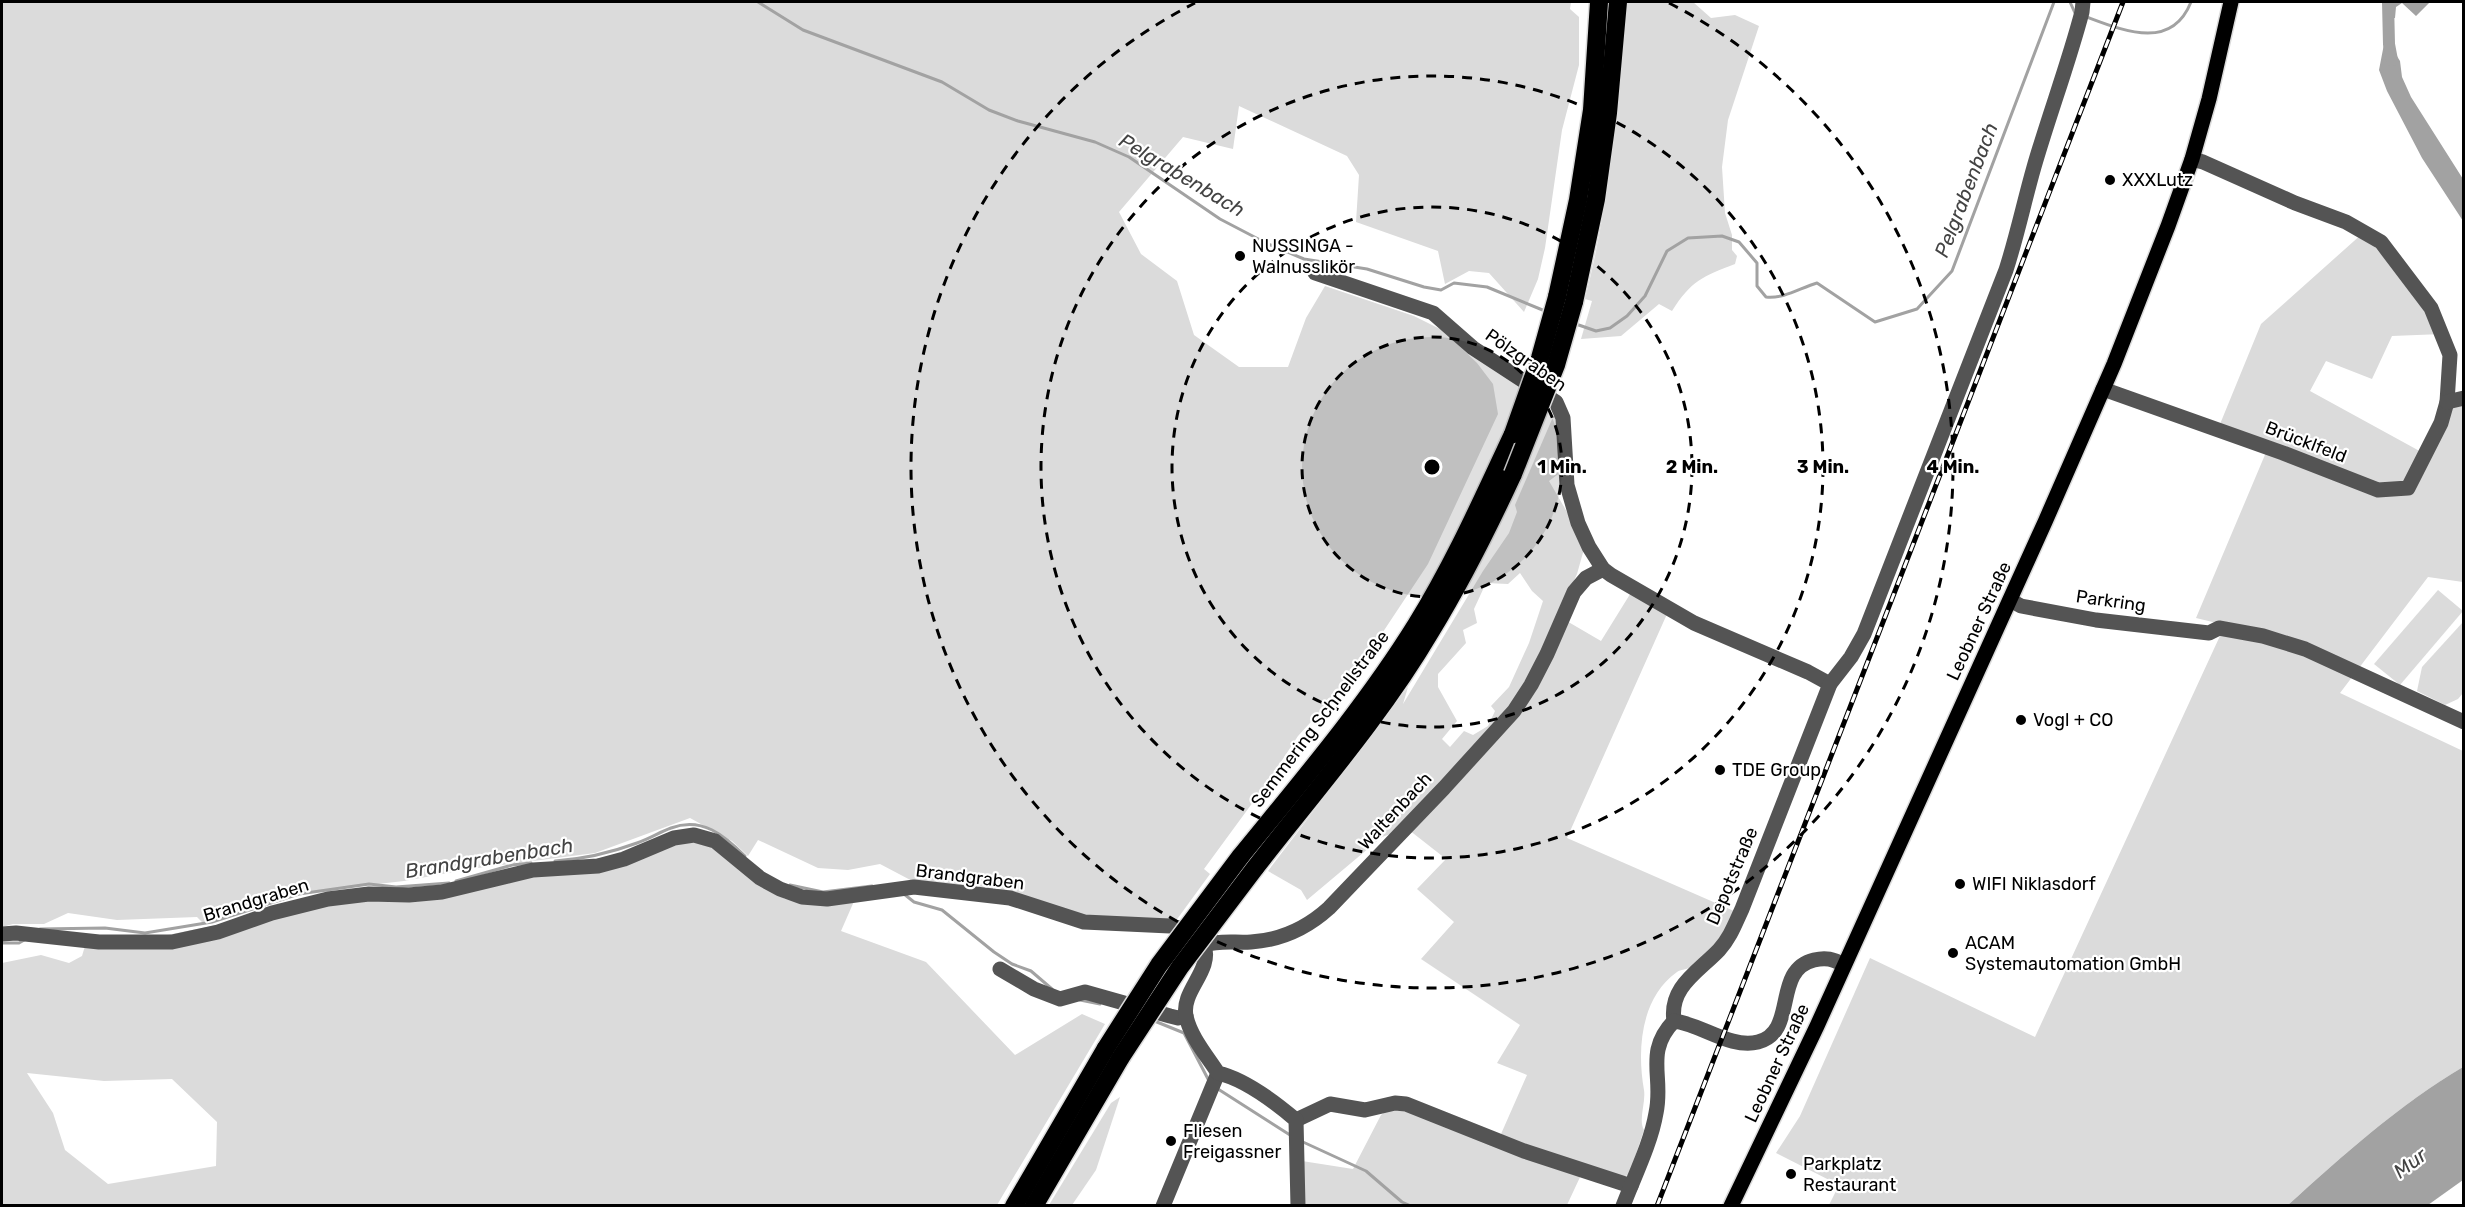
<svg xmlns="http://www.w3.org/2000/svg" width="2465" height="1207" viewBox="0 0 2465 1207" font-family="Rubik,sans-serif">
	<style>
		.green { fill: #dbdbdb; fill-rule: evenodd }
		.water { fill: #a2a2a2 }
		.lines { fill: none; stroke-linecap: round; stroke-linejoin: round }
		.stream { stroke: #a2a2a2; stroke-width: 3 }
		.canal { stroke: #a2a2a2; stroke-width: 12 }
		.major-casing { stroke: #dbdbdb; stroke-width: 18 }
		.highway-casing { stroke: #dbdbdb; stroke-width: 21 }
		.minor { stroke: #545454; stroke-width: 15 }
		.major { stroke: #000; stroke-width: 15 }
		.highway { stroke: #000; stroke-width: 18 }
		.rail-casing { stroke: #000; stroke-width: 5 }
		.rail { stroke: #fff; stroke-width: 3; stroke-dasharray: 9; stroke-linecap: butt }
		.highway-bridge-casing { stroke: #dbdbdb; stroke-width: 21; stroke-linecap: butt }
		.highway-bridge { stroke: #000; stroke-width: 18 }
		.ring { fill: none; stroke: #000; stroke-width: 3; stroke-dasharray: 10 8 }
		.poi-dot { fill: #000; stroke: #fff; stroke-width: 2 }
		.labels { text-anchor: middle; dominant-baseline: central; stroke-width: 4.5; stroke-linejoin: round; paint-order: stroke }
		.poi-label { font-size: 18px; fill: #000; stroke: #fff; text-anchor: start }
		.street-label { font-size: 18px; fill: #000; stroke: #fff }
		.water-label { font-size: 20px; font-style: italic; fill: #434343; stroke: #fff }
		.centre { fill: #000; stroke: #fff; stroke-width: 3 }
		.ring-label { font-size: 18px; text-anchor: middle; font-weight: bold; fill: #000; stroke: #fff; stroke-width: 4.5; stroke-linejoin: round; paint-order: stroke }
	</style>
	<rect width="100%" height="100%" fill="#fff"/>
	<g class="green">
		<path d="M 2,2 L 1571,2 L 1570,9 L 1579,17 L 1579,65 L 1562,130 L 1545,248 L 1538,279 L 1524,312 L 1489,273 L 1469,271 L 1445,284 L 1438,251 L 1356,222 L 1359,175 L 1347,156 L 1239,106 L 1233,149 L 1183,137 L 1119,212 L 1141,254 L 1177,281 L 1194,335 L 1239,367 L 1288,367 L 1306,318 L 1325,286 L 1414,316 L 1444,331 L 1477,363 L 1493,384 L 1498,414 L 1428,564 L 1375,644 L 1333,698 L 1298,736 L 1267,783 L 1204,869 L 1210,874 L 1175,922 L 1105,922 L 918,884 L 880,864 L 848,870 L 818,868 L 758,840 L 748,856 L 732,841 L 690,818 L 595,853 L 470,869 L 404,881 L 299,893 L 204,924 L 197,917 L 117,920 L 68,913 L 44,924 L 13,924 L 2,927 Z"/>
		<path d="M 1627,2 L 1693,2 L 1711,18 L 1735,15 L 1759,26 L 1728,120 L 1722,167 L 1725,213 L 1732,235 L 1732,250 L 1737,256 L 1735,264 C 1703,276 1691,281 1672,311 L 1659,304 L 1621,336 L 1581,339 L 1592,301 L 1585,299 C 1610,201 1619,102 1627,2 Z"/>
		<path d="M 2363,233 L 2433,315 L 2442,334 L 2392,336 L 2372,379 L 2326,361 L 2310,391 L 2425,454 L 2447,402 L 2463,398 L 2463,582 L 2428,577 L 2340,693 L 2463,751 L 2463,1067 C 2399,1105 2343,1155 2288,1205 L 1829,1205 L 1839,1185 L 1776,1153 L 1800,1116 L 1870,958 L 2035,1037 L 2225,625 L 2196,618 L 2267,450 L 2218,429 L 2261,324 Z"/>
		<path d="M 1553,417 L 1560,417 L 1561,472 L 1549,481 L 1567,512 L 1584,549 L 1577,574 L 1524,690 L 1402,830 L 1382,837 L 1307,900 L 1301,890 L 1268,871 L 1408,687 L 1403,704 L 1483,571 L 1509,533 L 1517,512 L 1515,505 ZM 1520,573 L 1532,591 L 1543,601 L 1529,643 L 1509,687 L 1491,706 L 1495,711 L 1488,726 L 1473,735 L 1464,731 L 1450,747 L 1442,739 L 1457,721 L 1438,687 L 1438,674 L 1466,643 L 1463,630 L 1477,623 L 1474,609 L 1486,583 L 1508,584 Z"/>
		<path d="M 2438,590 L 2463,611 L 2400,685 L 2374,664 Z"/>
		<path d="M 1632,591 L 1667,614 L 1567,838 L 1734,911 C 1726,930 1708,959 1689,968 C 1685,970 1681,969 1677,972 C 1640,998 1637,1051 1644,1090 C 1646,1103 1638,1120 1644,1130 L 1629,1175 L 1621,1177 L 1534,1151 L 1501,1134 L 1527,1075 L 1497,1063 L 1520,1025 L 1421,959 L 1454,922 L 1417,889 L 1446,859 L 1409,830 L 1489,746 L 1565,620 L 1601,641 Z"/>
		<path d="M 2463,622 L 2463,693 L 2458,699 L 2445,705 L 2417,691 L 2422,667 Z"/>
		<path d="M 696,841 L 721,848 L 764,887 L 785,899 L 816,903 L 855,899 L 841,931 L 926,962 L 1015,1055 L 1082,1014 L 1105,1024 L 997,1205 L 2,1205 L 2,963 L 41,955 L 69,963 L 82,956 L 85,946 L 113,946 L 315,905 L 408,898 L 677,842 ZM 27,1073 L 104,1081 L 172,1079 L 217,1122 L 216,1166 L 108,1184 L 65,1150 L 53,1113 Z"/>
		<path d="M 1120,1097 L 1096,1170 L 1072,1205 L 1049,1205 L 1111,1103 Z"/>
		<path d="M 1403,1107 L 1581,1175 L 1567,1205 L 1302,1206 L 1302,1161 L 1353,1169 L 1381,1115 L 1386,1111 Z"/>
	</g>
	<g class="water">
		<path d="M 2383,2 L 2430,2 L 2416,16 L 2402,3 L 2396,7 L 2395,18 L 2386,18 Z"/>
		<path d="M 2384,44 L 2394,45 L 2395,53 L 2400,61 L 2402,77 L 2411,97 L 2463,179 L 2463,221 L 2422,158 L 2387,91 L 2379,70 Z"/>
		<path d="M 2463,1067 L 2463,1180 L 2428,1205 L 2288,1205 C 2343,1155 2399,1105 2463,1067 Z"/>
	</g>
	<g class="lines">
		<g class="stream">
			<path d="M 758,2 L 803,30 L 942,82 L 989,110 L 1018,121 L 1095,142 L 1129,157 L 1220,219 L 1266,243 L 1304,259 L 1367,269 L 1424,287 L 1441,290 L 1454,283 L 1487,287 L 1545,311"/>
			<path d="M 2070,2 L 2075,13"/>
			<path d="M 2084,16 C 2122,30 2171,52 2191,2"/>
			<path d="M 1573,323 L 1596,331 L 1610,328 L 1627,316 L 1645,296 L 1667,251 L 1688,238 L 1722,236 L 1739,242 L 1757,263 L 1757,286 L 1766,297 C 1784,299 1800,288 1817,283 L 1875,322 L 1917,309 L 1952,271 L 2054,2"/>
			<path d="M 555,861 C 584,859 610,853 637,843 C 649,839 660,832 671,828 C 702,816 725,836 745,856"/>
			<path d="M 456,881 L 512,865 L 531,863"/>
			<path d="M 790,885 L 823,892 L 872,886"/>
			<path d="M 904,894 L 914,902 L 942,910 L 994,952 L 1012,964 L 1031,971 L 1052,989"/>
			<path d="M 40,929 L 105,928 L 145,933 L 212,922 L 299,894 L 369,884 L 396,887 L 449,883"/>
			<path d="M 2,943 L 19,943 L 26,939"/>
			<path d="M 1080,1000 L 1100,1004"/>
			<path d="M 1152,1020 L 1184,1033 L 1208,1079"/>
			<path d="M 1218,1089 L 1290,1135"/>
			<path d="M 1303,1142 L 1366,1171 L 1402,1202 L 1411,1206"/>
		</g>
		<path class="canal" d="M 2388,2 L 2389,44 L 2392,60"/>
		<g class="major-casing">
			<path id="major" d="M 1731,1206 L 1817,1026 L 2045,522 L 2114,364 L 2168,226 L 2192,159 L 2209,99 L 2231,2"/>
		</g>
		<g class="highway-casing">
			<g id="highway">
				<path d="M 1557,297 L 1578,200 L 1592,110 L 1599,2"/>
				<path d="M 1574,302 L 1596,199 L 1608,113 L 1618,2"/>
				<path d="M 1240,857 C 1301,782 1365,707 1416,625 C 1454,564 1483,498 1513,434"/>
				<path d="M 1255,868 C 1315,791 1381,716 1431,631 C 1462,580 1488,528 1513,474"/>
				<path d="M 1014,1206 L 1106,1048"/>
				<path d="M 1034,1206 L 1121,1057"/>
			</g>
		</g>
		<g class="minor">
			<path d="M 1315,273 L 1433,313 L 1473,348 L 1556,402 L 1563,418 L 1567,485 L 1578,523 L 1589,547 L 1603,569 L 1611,575 L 1694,623 L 1808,672 L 1830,684"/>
			<path d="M 2103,389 L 2283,453 L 2378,490 L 2408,488 L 2441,423 L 2447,402 L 2450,355 L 2431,308 L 2381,242 L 2346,222 L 2295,203 L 2203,162 L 2192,159"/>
			<path d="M 2447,402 L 2464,398"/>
			<path d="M 2010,600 L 2021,606 L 2096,620 L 2209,633 L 2219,628 L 2263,636 L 2305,649 L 2464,722"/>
			<path d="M 2,934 L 16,933 L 99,942 L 172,942 L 218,932 L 272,913 L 328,899 L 369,894 L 409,895 L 442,892 L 533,870 L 598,866 L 624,859 L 674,838 L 694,835 L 715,841 L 760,878 L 780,889 L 802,897 L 827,899 L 914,887 L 1010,898 L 1084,922 L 1170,926 L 1179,928 L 1204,945"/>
			<path d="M 1000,969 L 1034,989 L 1060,999 L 1085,992 L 1170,1016 L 1178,1018 L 1186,1016"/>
			<path d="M 1674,1021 C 1669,987 1698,972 1719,950 C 1730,938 1735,924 1742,909 L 1830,684 L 1851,657 L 1864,634 L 2006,270 C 2017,236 2024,202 2034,167 C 2049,115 2068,65 2082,12 L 2083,2"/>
			<path d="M 1674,1021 C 1701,1024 1730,1049 1758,1042 C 1798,1032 1772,970 1814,960 C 1826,957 1833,959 1844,965"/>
			<path d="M 1296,1120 L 1330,1104 L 1365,1110 L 1395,1103 L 1406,1104 L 1524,1151 L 1631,1186"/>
			<path d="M 1163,1206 L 1218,1073"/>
			<path d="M 1298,1206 L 1296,1120 C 1276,1103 1244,1079 1218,1073 C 1207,1056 1190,1036 1186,1016 C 1181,990 1213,971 1204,945 C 1220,940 1235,943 1251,942 C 1282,940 1307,928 1329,908 L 1444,788 L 1514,711 L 1531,685 L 1547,654 L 1574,592 L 1586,578 L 1603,569"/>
			<path d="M 1623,1206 C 1634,1177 1651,1143 1656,1113 C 1664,1077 1644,1052 1674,1021"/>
		</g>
		<use href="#major" class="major"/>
		<use href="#highway" class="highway"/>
		<g class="rail-casing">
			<path id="rail" d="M 1657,1206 L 2123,2"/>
		</g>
		<use href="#rail" class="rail"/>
		<g class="highway-bridge-casing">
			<g id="highway-bridge">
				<path d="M 1513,434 L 1540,358 L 1557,297"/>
				<path d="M 1513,474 L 1556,365 L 1574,302"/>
				<path d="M 1106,1048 L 1159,965 L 1240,857"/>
				<path d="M 1121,1057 L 1180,967 L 1255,868"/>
			</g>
		</g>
		<use href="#highway-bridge" class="highway-bridge"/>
	</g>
	<circle cx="1432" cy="467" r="130" fill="#000" fill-opacity=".12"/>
	<g class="ring">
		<circle cx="1432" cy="467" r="130"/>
		<circle cx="1432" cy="467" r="260"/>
		<circle cx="1432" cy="467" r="391"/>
		<path d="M1669 3A521 521 0 1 1 1195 3"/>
	</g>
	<g class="poi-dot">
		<circle cx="2110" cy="180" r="6"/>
		<circle cx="1240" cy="256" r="6"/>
		<circle cx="2021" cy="720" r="6"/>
		<circle cx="1720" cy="770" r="6"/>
		<circle cx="1960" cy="884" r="6"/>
		<circle cx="1953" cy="953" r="6"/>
		<circle cx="1171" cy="1141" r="6"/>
		<circle cx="1791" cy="1174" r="6"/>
	</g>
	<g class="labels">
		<g class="poi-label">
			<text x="2122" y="180">XXXLutz</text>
			<text x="1252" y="246">NUSSINGA -<tspan x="1252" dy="21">Walnusslikör</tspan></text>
			<text x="2033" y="720">Vogl + CO</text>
			<text x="1732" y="770">TDE Group</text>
			<text x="1972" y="884">WIFI Niklasdorf</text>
			<text x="1965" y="943">ACAM<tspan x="1965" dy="21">Systemautomation GmbH</tspan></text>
			<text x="1183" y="1131">Fliesen<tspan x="1183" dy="21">Freigassner</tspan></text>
			<text x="1803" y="1164">Parkplatz<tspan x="1803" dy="21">Restaurant</tspan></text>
		</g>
		<g class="street-label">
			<text transform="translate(1526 360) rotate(35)">Pölzgraben</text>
			<text transform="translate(2306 442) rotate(21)">Brücklfeld</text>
			<text transform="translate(2111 601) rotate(8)">Parkring</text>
			<text transform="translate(1979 621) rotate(-65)">Leobner Straße</text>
			<text transform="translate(1320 719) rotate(-53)">Semmering Schnellstraße</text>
			<text transform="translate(1395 811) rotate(-47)">Waltenbach</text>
			<text transform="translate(1732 876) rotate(-67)">Depotstraße</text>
			<text transform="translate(970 877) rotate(7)">Brandgraben</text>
			<text transform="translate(256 900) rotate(-17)">Brandgraben</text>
			<text transform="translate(1777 1063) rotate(-65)">Leobner Straße</text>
		</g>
		<g class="water-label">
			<text transform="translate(1182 175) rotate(31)">Pelgrabenbach</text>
			<text transform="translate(1966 190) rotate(-69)">Pelgrabenbach</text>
			<text transform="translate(489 858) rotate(-9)">Brandgrabenbach</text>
			<text transform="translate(2410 1163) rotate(-37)">Mur</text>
		</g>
	</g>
	<circle cx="1432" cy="467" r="9" class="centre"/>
	<g class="ring-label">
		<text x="1562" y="473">1 Min.</text>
		<text x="1692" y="473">2 Min.</text>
		<text x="1823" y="473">3 Min.</text>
		<text x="1953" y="473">4 Min.</text>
	</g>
	<rect width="2465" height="1207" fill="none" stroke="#000000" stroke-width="6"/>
</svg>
